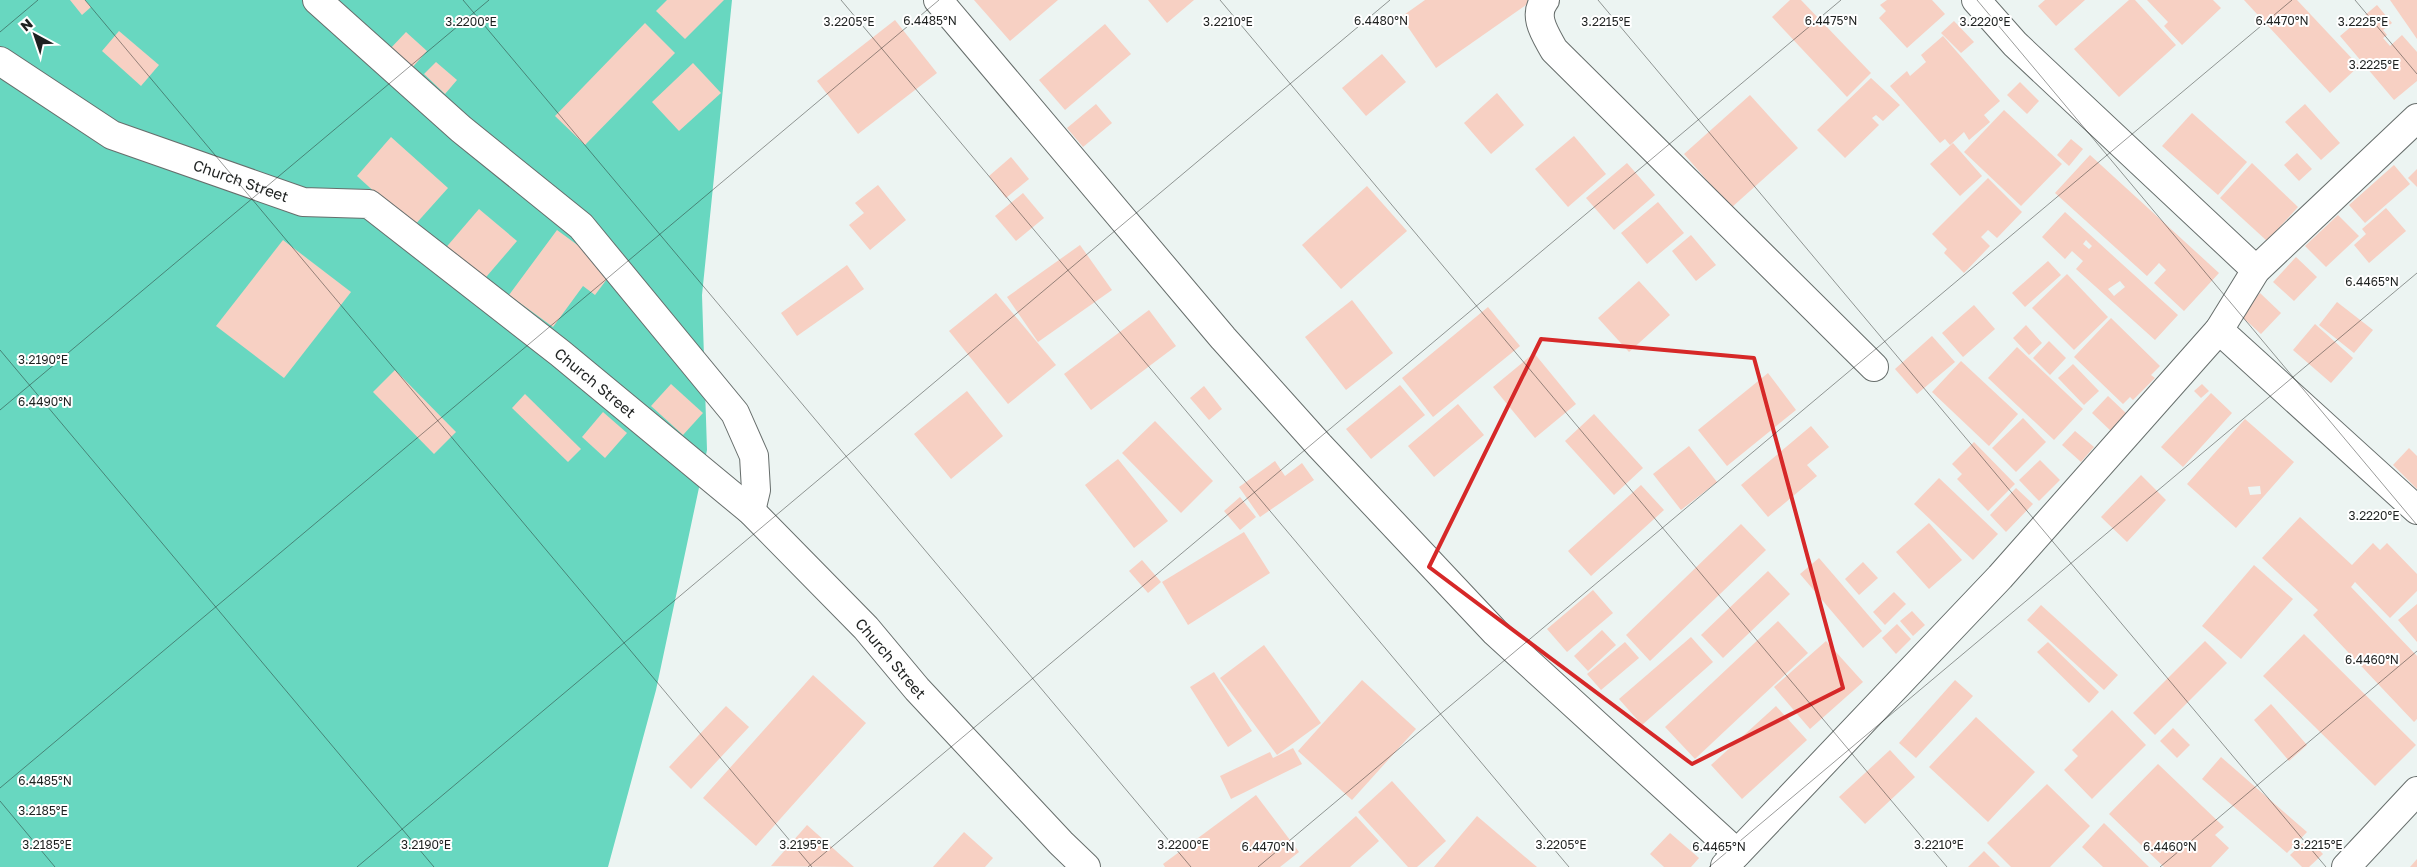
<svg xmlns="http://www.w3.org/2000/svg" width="2417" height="867" viewBox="0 0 2417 867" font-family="'Golos Text',sans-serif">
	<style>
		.green { fill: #68d7c0 }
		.building { fill: #f7d0c3; fill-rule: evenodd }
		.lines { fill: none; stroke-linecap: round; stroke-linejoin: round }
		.minor-casing { stroke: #676e6c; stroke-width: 30 }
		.minor { stroke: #fff; stroke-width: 28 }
		.marked { fill: none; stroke: #d62828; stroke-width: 4; stroke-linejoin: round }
		.ticks { fill: none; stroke: #1e2120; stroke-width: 1; stroke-opacity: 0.45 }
		.labels { text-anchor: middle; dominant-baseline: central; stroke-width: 4; stroke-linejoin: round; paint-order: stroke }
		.street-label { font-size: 15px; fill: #1e2120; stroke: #fff }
		.ticks-label { font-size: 12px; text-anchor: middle; fill: #1e2120; stroke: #fff; stroke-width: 4; stroke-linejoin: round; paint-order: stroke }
	</style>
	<rect width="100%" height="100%" fill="#ecf4f2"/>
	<path class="green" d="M 0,0 L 732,0 L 702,295 L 707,450 L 656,690 L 608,867 L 0,867 Z"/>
	<g class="building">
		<path d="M 70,0 L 85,0 L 91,7 L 82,15 Z"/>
		<path d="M 667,0 L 724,0 L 685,39 L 656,11 Z"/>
		<path d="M 974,0 L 1058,0 L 1010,41 Z"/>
		<path d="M 1148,0 L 1194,0 L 1167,23 Z"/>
		<path d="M 1425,0 L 1533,0 L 1436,68 L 1401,17 Z"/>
		<path d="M 1790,0 L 1801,0 L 1871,73 L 1847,97 L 1772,17 Z"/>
		<path d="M 1887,0 L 1932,0 L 1945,14 L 1907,48 L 1879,18 L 1886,11 L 1880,5 Z"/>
		<path d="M 2045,0 L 2085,0 L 2056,26 L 2038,6 Z"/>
		<path d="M 2129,0 L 2135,0 L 2176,45 L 2119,97 L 2074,49 Z"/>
		<path d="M 2147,0 L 2213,0 L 2221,8 L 2182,45 L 2164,26 L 2168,22 Z"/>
		<path d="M 2244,0 L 2297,0 L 2359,66 L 2330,93 Z"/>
		<path d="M 2390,0 L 2417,0 L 2417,39 Z"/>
		<path d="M 2377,5 L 2392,23 L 2383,30 L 2387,35 L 2383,38 L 2390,46 L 2402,35 L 2417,52 L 2417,81 L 2394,100 L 2340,36 Z"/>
		<path d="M 895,20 L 937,73 L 858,134 L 817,81 Z"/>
		<path d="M 1954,21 L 1974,42 L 1961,53 L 1941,33 Z"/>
		<path d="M 645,23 L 675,53 L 585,145 L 555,116 Z"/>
		<path d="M 1105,24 L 1131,54 L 1065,110 L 1039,80 Z"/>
		<path d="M 119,31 L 159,65 L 141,86 L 102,51 Z"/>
		<path d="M 406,32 L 427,51 L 410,70 L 388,51 Z"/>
		<path d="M 1943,36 L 2000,101 L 1984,115 L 1990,122 L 1969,140 L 1964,132 L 1950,145 L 1945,139 L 1940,143 L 1890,86 L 1907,71 L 1910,76 L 1926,62 L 1921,55 Z"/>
		<path d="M 1382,54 L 1406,82 L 1366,116 L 1342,88 Z"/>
		<path d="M 436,62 L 457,80 L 445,94 L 424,74 Z"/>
		<path d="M 693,63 L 721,93 L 679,131 L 652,102 Z"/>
		<path d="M 1871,78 L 1900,105 L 1883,121 L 1876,115 L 1872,118 L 1879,125 L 1845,158 L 1817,130 Z"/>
		<path d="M 2020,82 L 2039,101 L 2027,114 L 2007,95 Z"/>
		<path d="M 1497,93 L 1524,125 L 1491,154 L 1464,123 Z"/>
		<path d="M 1750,95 L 1798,148 L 1731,208 L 1684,154 Z"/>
		<path d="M 1096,104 L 1112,123 L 1083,147 L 1067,128 Z"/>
		<path d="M 2305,104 L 2340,143 L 2321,160 L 2285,122 Z"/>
		<path d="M 2004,110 L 2062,164 L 2021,206 L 1964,152 Z"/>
		<path d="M 2192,113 L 2247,162 L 2218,195 L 2162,146 Z"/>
		<path d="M 1574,136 L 1606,174 L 1568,207 L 1535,169 Z"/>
		<path d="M 391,137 L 448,188 L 413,227 L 357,176 Z"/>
		<path d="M 2071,139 L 2083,149 L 2069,166 L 2057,155 Z"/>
		<path d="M 1953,143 L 1982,176 L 1960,196 L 1930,164 Z"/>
		<path d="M 2297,153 L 2312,169 L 2299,181 L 2284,165 Z"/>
		<path d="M 2090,155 L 2219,273 L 2184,311 L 2154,283 L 2166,270 L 2159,263 L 2147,276 L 2055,193 Z"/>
		<path d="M 1011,157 L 1029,179 L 1006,198 L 989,176 Z"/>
		<path d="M 1627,163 L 1655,195 L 1614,230 L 1586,198 Z"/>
		<path d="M 2252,163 L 2298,207 L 2267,241 L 2220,198 Z"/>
		<path d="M 2394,165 L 2410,184 L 2365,223 L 2349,205 Z"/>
		<path d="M 2417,169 L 2417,187 L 2408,178 Z"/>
		<path d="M 1988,178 L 2022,212 L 1997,238 L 1988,230 L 1981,237 L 1990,246 L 1964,273 L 1944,253 L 1947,249 L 1932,234 Z"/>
		<path d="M 878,185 L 906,220 L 870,250 L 849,225 L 864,213 L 855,203 Z"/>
		<path d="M 1367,186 L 1407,231 L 1341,289 L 1302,245 Z"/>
		<path d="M 1023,193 L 1044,218 L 1016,241 L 995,216 Z"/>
		<path d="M 1658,202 L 1684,233 L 1647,264 L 1621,233 Z"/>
		<path d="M 2386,208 L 2406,231 L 2369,263 L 2354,245 L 2366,234 L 2362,229 Z"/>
		<path d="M 479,209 L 517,241 L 481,283 L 443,251 Z"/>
		<path d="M 2065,212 L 2178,315 L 2155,340 L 2076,269 L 2083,261 L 2072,251 L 2065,259 L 2042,237 ZM 2086,240 L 2092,246 L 2089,249 L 2083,244 ZM 2120,281 L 2125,287 L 2114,296 L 2108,289 Z"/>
		<path d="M 2338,215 L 2359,236 L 2326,267 L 2305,246 Z"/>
		<path d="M 557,230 L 613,271 L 595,295 L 583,286 L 553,327 L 509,295 Z"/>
		<path d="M 1691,235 L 1716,265 L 1696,281 L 1672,251 Z"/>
		<path d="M 283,240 L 351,292 L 284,378 L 216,326 Z"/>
		<path d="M 1080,245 L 1112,290 L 1038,342 L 1007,297 Z"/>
		<path d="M 2296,257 L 2317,277 L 2294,301 L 2273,282 Z"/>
		<path d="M 2048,261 L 2061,275 L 2025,307 L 2012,293 Z"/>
		<path d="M 847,265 L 864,289 L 797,336 L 781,313 Z"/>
		<path d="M 2067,274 L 2108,317 L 2074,350 L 2032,308 Z"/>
		<path d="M 1639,281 L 1670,315 L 1629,352 L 1598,318 Z"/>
		<path d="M 996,293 L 1056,365 L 1008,404 L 949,331 Z"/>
		<path d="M 2260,293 L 2281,313 L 2261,334 L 2240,315 Z"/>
		<path d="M 1352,300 L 1393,353 L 1346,390 L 1305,337 Z"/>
		<path d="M 2337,302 L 2373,330 L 2354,353 L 2319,325 Z"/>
		<path d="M 1974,305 L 1995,329 L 1963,357 L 1942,333 Z"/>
		<path d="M 1488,307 L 1520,346 L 1433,417 L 1402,378 Z"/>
		<path d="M 1149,310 L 1176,346 L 1091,410 L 1064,374 Z"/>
		<path d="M 2111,318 L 2160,366 L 2151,375 L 2155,378 L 2133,400 L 2130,397 L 2123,404 L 2074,357 Z"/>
		<path d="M 2315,324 L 2353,358 L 2331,383 L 2293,350 Z"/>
		<path d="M 2026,325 L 2042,343 L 2029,355 L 2013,338 Z"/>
		<path d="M 1932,336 L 1955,362 L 1917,394 L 1895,369 Z"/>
		<path d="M 2049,341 L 2066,358 L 2050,375 L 2033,358 Z"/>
		<path d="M 2017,347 L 2083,409 L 2054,440 L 1988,378 Z"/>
		<path d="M 1534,353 L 1576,404 L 1535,438 L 1493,387 Z"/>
		<path d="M 1961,361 L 2018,414 L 1989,446 L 1932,392 Z"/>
		<path d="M 2073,364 L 2099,391 L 2084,405 L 2058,378 Z"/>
		<path d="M 395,370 L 456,432 L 434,454 L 373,392 Z"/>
		<path d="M 1768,373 L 1796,410 L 1727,466 L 1698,430 Z"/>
		<path d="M 671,384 L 703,413 L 683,435 L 651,406 Z"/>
		<path d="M 2202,384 L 2209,391 L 2201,398 L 2194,391 Z"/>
		<path d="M 1400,385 L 1425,415 L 1371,459 L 1346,429 Z"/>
		<path d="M 1204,386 L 1222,409 L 1209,420 L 1190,398 Z"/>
		<path d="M 967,391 L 1003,436 L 951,479 L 914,434 Z"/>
		<path d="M 2211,393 L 2232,413 L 2183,467 L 2161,447 Z"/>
		<path d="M 525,394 L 581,449 L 568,462 L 512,408 Z"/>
		<path d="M 2108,396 L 2129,416 L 2113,433 L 2092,413 Z"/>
		<path d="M 1458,404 L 1484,435 L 1434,477 L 1408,446 Z"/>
		<path d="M 603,412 L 627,433 L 605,458 L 582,437 Z"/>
		<path d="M 1594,414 L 1643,468 L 1614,495 L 1565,441 Z"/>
		<path d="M 2023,418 L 2046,442 L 2016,472 L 1992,448 Z"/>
		<path d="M 2245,419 L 2294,462 L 2236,528 L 2187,484 ZM 2260,486 L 2261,494 L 2250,495 L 2248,487 Z"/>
		<path d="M 1155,421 L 1213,481 L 1181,513 L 1122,453 Z"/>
		<path d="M 1811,426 L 1829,447 L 1807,465 L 1817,476 L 1768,517 L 1741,485 Z"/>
		<path d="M 2075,431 L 2094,447 L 2081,462 L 2062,445 Z"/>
		<path d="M 1974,442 L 2015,484 L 1988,511 L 1957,479 L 1962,474 L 1952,464 Z"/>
		<path d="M 1689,446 L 1717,482 L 1681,510 L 1653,474 Z"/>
		<path d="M 2409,448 L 2417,456 L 2417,489 L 2393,465 Z"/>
		<path d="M 1118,459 L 1168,521 L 1134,548 L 1085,485 Z"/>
		<path d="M 2040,460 L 2060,480 L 2039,501 L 2019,480 Z"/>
		<path d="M 1275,461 L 1285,476 L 1302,463 L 1314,480 L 1260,517 L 1239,487 Z"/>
		<path d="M 2141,475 L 2166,500 L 2127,542 L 2101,517 Z"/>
		<path d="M 1939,478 L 1998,534 L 1973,560 L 1914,504 Z"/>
		<path d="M 1641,485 L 1664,510 L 1591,576 L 1568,551 Z"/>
		<path d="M 2016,488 L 2033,504 L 2006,532 L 1990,515 Z"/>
		<path d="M 1240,497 L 1256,517 L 1240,530 L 1224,511 Z"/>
		<path d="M 2300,517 L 2352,565 L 2373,543 L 2380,550 L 2387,543 L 2417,574 L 2417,591 L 2390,618 L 2355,582 L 2351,587 L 2417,656 L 2417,719 L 2414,722 L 2313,615 L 2318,610 L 2262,558 Z"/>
		<path d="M 1929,523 L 1962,560 L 1929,589 L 1896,552 Z"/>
		<path d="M 1741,524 L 1766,550 L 1650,661 L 1626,635 Z"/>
		<path d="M 1244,532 L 1270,573 L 1188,625 L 1162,582 Z"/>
		<path d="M 1819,558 L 1882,631 L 1863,648 L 1800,574 Z"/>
		<path d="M 1142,560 L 1161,582 L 1148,593 L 1129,571 Z"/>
		<path d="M 1863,562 L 1878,578 L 1859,595 L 1845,579 Z"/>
		<path d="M 2254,565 L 2293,599 L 2241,659 L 2202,626 Z"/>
		<path d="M 1768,571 L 1790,594 L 1723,658 L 1701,635 Z"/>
		<path d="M 1593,590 L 1613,613 L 1567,652 L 1547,629 Z"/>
		<path d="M 1894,592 L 1906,604 L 1885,625 L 1873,612 Z"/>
		<path d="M 2417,604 L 2417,642 L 2398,620 Z"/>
		<path d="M 2041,605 L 2118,675 L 2104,690 L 2027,620 Z"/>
		<path d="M 1912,611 L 1925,625 L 1913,636 L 1900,621 Z"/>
		<path d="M 1778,621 L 1808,653 L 1695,759 L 1665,727 Z"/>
		<path d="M 1897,624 L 1911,639 L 1896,654 L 1882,638 Z"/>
		<path d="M 1602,630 L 1616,645 L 1588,671 L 1574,656 Z"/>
		<path d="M 2304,634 L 2416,745 L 2375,786 L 2263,676 Z"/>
		<path d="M 1691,637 L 1713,662 L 1642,725 L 1619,699 Z"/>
		<path d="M 1826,641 L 1863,682 L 1810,729 L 1774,687 Z"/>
		<path d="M 2205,641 L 2227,663 L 2155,735 L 2133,713 Z"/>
		<path d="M 1625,642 L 1639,658 L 1601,690 L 1587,674 Z"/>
		<path d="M 2048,642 L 2099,692 L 2089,703 L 2037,652 Z"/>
		<path d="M 1264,645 L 1321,723 L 1277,755 L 1220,678 Z"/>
		<path d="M 1214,672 L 1252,731 L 1228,747 L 1190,687 Z"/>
		<path d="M 813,675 L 866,723 L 756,846 L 703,798 Z"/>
		<path d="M 1362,680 L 1416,729 L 1352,800 L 1298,751 Z"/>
		<path d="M 1955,680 L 1973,696 L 1916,758 L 1899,743 Z"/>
		<path d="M 2271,704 L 2307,745 L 2289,761 L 2254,720 Z"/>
		<path d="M 726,706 L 749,727 L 691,789 L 669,767 Z"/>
		<path d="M 1776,706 L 1807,740 L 1742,799 L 1711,765 Z"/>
		<path d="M 2112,710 L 2146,745 L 2092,799 L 2064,770 L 2078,756 L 2072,750 Z"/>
		<path d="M 1976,717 L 2035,772 L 1988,822 L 1929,767 Z"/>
		<path d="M 2173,728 L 2190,745 L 2177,758 L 2160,741 Z"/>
		<path d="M 1293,748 L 1302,764 L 1231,799 L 1220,776 L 1270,752 L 1273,758 Z"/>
		<path d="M 1890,750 L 1915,777 L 1865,824 L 1839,797 Z"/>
		<path d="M 2221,757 L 2307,832 L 2287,853 L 2202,779 Z"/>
		<path d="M 2158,764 L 2224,827 L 2215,835 L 2229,848 L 2211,867 L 2164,867 L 2109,814 Z"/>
		<path d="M 1392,781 L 1446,841 L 1417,867 L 1408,867 L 1358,812 Z"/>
		<path d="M 2047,784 L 2090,826 L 2050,867 L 2011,867 L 1987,843 Z"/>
		<path d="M 1256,795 L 1299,852 L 1280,867 L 1165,867 L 1163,864 Z"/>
		<path d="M 1356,816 L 1379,841 L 1350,867 L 1299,867 Z"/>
		<path d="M 1477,816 L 1537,867 L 1434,867 Z"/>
		<path d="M 2104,823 L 2149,867 L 2103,867 L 2082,847 Z"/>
		<path d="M 807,825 L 854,867 L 771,866 Z"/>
		<path d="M 964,832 L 993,858 L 985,867 L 933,867 Z"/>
		<path d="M 1670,833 L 1699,858 L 1691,867 L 1664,867 L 1650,854 Z"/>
		<path d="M 2308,838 L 2323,854 L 2309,867 L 2302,867 L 2290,855 Z"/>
		<path d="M 1984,851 L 2000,867 L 1968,867 Z"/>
		<path d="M 2417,859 L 2417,867 L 2410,867 Z"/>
	</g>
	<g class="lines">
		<g class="minor-casing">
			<g id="minor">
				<path d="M 317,0 L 461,129 L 581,226 L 735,413 L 754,456 L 756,490 L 751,511"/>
				<path d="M 938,0 L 1223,338 L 1319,445 L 1495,632 L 1737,853"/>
				<path d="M 1545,0 C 1532,16 1546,35 1554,50 L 1874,367"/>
				<path d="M 1976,0 L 2015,44 L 2256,270"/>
				<path id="s1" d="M 0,61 L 112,135 L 303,202 L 369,204 L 560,353 L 751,511 L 866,628 L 917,689 L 1061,843 L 1086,867"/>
				<path d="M 2219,330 L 2417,510"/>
				<path d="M 1725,866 L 2000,577 L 2219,330 L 2256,270 L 2417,118"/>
				<path d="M 2346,867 L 2417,791"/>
			</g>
		</g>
		<use href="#minor" class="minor"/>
	</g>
	<path class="marked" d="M 1541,339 L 1754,358 L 1843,688 L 1692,764 L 1429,567 Z"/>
	<path class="ticks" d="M 85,0 L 812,867M 463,0 L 1191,867M 841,0 L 1569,867M 1220,0 L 1947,867M 1598,0 L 2326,867M 1977,0 L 2417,525M 2355,0 L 2417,74M 0,32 L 38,0M 0,350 L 434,867M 0,410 L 489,0M 0,788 L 939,0M 0,801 L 55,867M 357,867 L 1390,0M 808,867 L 1841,0M 1258,867 L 2292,0M 1709,867 L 2417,273M 2160,867 L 2417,651"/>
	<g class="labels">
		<g class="street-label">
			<text stroke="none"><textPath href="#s1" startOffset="271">Church Street</textPath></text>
			<text stroke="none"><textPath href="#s1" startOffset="691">Church Street</textPath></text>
			<text stroke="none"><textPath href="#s1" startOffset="1096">Church Street</textPath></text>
		</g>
	</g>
	<g class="ticks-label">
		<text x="930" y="25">6.4485°N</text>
		<text x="1381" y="25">6.4480°N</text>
		<text x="1831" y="25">6.4475°N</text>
		<text x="2282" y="25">6.4470°N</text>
		<text x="471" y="26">3.2200°E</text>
		<text x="849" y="26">3.2205°E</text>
		<text x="1228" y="26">3.2210°E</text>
		<text x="1606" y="26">3.2215°E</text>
		<text x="1985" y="26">3.2220°E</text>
		<text x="2363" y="26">3.2225°E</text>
		<text x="2374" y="69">3.2225°E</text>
		<text x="2372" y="286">6.4465°N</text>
		<text x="43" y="364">3.2190°E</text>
		<text x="45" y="406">6.4490°N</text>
		<text x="2374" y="520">3.2220°E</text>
		<text x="2372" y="664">6.4460°N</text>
		<text x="45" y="785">6.4485°N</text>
		<text x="43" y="815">3.2185°E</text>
		<text x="47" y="849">3.2185°E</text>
		<text x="426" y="849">3.2190°E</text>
		<text x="804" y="849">3.2195°E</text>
		<text x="1183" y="849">3.2200°E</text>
		<text x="1561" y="849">3.2205°E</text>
		<text x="1939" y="849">3.2210°E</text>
		<text x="2318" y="849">3.2215°E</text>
		<text x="1268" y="851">6.4470°N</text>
		<text x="1719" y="851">6.4465°N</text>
		<text x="2170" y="851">6.4460°N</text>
	</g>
	<g transform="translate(35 35) rotate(320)" stroke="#ffffff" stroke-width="4" paint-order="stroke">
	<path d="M0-4L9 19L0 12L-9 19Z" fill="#1e2120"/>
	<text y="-8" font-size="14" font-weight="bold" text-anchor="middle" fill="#1e2120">N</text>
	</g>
</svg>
